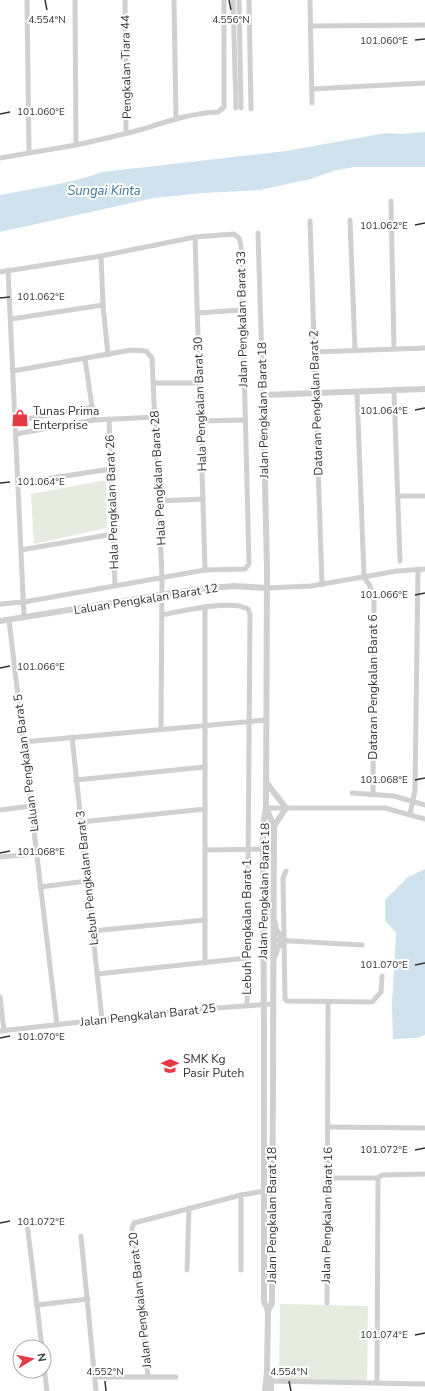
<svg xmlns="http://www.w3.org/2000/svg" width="425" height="1391" viewBox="0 0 425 1391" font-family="'Nunito Sans',sans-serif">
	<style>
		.green { fill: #e6ecdf }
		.water { fill: #cfe2ee }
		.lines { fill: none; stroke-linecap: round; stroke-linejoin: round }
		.minor { stroke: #d0d0d0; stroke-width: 5 }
		.tertiary { stroke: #d0d0d0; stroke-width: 6 }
		.ticks { fill: none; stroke: #333; stroke-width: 1.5 }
		.labels { text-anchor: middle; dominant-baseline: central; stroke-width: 4; stroke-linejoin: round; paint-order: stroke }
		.street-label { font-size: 12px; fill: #333; stroke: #fff }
		.poi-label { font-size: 12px; fill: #333; stroke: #fff; text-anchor: start }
		.water-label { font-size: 13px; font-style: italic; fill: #3f7597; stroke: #fff }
		.ticks-label { font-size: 10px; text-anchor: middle; fill: #333; stroke: #fff; stroke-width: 4; stroke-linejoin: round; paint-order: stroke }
	</style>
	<rect width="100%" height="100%" fill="#fff"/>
	<g class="green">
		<path d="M 106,480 L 107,528 L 34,544 L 31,494 Z"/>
		<path d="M 280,1304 L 368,1306 L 367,1381 L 279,1379 Z"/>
	</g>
	<g class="water">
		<path d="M 425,132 L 425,167 L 354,167 L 333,171 L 311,179 L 260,190 L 203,193 L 154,198 L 0,232 L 0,195 C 35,188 69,184 102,172 L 286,151 L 386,133 L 401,134 Z"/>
		<path d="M 425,869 L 425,1035 L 417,1038 L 393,1039 L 392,1003 L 396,933 L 385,920 L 385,900 L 408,877 Z"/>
	</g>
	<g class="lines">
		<g class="minor">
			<path d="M 27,0 L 29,153"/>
			<path d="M 75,0 L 76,145 C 99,140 121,135 143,129 C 168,121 192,113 218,112 L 224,107 L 224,0"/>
			<path d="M 125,0 L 126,133"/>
			<path d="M 174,0 L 176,119"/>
			<path d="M 233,0 L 236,108"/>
			<path d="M 239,0 L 241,108"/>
			<path d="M 249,0 L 251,109"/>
			<path d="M 310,0 L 312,103"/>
			<path d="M 311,26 L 425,25"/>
			<path d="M 312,89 L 425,83"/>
			<path d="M 0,158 L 76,145"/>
			<path d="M 391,201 L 394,349"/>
			<path d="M 350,220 L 355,350"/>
			<path d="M 310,221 L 322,585"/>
			<path d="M 258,233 L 263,395"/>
			<path d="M 195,237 L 205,570"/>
			<path d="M 101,256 L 103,305 L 108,355"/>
			<path d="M 8,270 L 24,617"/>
			<path d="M 0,272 L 101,256 L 195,237 L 234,234 L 239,238 L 241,245 L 249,564 L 245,569 L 205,570 L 24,602 L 0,604"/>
			<path d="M 198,313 L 241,310"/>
			<path d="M 11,319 L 103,305"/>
			<path d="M 314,352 L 425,348"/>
			<path d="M 85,359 L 94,420"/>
			<path d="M 13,371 L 131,350 L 146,351 L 152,358 L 162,577 L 161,729"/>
			<path d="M 154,383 L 199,383"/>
			<path d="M 394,391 L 400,561"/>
			<path d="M 357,392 L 364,577 L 370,586 L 374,599 L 373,793"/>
			<path d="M 109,419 L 115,585"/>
			<path d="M 15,421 L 93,407"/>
			<path d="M 200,421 L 245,420"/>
			<path d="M 16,434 L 94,420 L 155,417"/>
			<path d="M 18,483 L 111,469"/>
			<path d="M 398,496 L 425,496"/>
			<path d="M 159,501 L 203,499"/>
			<path d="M 21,550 L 113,534"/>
			<path d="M 266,588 L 311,586 L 397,571 L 425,569"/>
			<path d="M 205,607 L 205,963"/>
			<path d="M 162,615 C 181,611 233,599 248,609 L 250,614 L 247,1005"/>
			<path d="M 9,620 L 57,1025"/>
			<path d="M 72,737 L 102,1020"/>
			<path d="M 23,742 L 266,720"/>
			<path d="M 76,780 L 205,767"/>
			<path d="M 352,793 L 394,796 L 425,805"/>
			<path d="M 266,808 L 385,808 L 425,819"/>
			<path d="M 0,810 L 31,806"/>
			<path d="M 410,814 L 415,790 L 418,569"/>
			<path d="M 81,822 L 205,809"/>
			<path d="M 205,850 L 274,849"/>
			<path d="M 0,857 L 36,854"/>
			<path d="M 286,871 L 283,878 L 285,999 L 287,1001 L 372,1002 L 381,992 L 382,976"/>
			<path d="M 40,887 L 87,881"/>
			<path d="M 92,931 L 205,920"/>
			<path d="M 273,940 L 362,945"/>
			<path d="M 97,974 L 247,958"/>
			<path d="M 0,997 L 4,1031"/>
			<path d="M 0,1031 L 188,1010 L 272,1004"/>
			<path d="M 328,1127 L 425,1128"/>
			<path d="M 328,1178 L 378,1178"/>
			<path d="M 27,1223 L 42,1347"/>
			<path d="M 81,1236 L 96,1391"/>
			<path d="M 187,1270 L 189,1208"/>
			<path d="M 241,1270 L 241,1195"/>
			<path d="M 327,1303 L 328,1002"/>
			<path d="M 37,1305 L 88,1299"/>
			<path d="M 44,1367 L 47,1391"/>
			<path d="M 148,1376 L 132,1228 L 134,1223 L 241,1195 L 272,1190"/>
			<path d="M 95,1377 L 176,1377"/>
			<path d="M 268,1381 L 425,1384"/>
			<path d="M 377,1382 L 378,1178 L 382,1175 L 425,1174"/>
		</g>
		<g class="tertiary">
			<path d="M 0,621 L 198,589 L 234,586 L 266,588"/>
			<path d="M 266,782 L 286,808 L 274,826"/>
			<path d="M 266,808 L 274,826 L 272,1303 L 268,1311"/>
			<path d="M 275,923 L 276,930 L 283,940 L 277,949 L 275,956"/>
			<path d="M 267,1372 L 271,1381 L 271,1391"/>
			<path d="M 265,1391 L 267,1372 L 268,1311 L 264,1301 L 264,1023 L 263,849 L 263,825 L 266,808 L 267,569 L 263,395 L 425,389"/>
		</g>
	</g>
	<path class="ticks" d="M 45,0 L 47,10M 229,0 L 231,10M 415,40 L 425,39M 0,114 L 10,112M 415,225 L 425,223M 0,298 L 10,297M 415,410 L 425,408M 0,483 L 10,482M 415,595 L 425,593M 0,668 L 10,666M 415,780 L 425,778M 0,853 L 10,851M 415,965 L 425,963M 0,1038 L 10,1036M 415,1150 L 425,1148M 0,1223 L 10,1221M 415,1335 L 425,1333M 105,1381 L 106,1391M 289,1381 L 291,1391"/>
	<defs>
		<g id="shop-bare" transform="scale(1.38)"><path d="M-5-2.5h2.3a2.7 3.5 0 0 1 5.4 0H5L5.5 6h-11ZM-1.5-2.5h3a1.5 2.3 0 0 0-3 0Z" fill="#e63946" stroke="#fff" stroke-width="2.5" paint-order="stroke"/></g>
		<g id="school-bare" transform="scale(1.38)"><path d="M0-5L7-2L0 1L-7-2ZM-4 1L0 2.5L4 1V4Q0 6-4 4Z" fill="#e63946" stroke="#fff" stroke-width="2.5" paint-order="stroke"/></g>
	</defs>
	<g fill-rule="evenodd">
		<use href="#shop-bare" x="20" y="418"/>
		<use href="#school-bare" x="170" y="1066"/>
	</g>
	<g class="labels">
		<g class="street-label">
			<text transform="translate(126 67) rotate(-91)">Pengkalan Tiara 44</text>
			<text transform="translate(242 319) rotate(-91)">Jalan Pengkalan Barat 33</text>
			<text transform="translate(316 403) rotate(-92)">Dataran Pengkalan Barat 2</text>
			<text transform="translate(200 404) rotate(-92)">Hala Pengkalan Barat 30</text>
			<text transform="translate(263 410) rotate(-91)">Jalan Pengkalan Barat 18</text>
			<text transform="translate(158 478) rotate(-93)">Hala Pengkalan Barat 28</text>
			<text transform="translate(112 502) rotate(-92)">Hala Pengkalan Barat 26</text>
			<text transform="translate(146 599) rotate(-9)">Laluan Pengkalan Barat 12</text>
			<text transform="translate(373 687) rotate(-90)">Dataran Pengkalan Barat 6</text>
			<text transform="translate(26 763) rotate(-97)">Laluan Pengkalan Barat 5</text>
			<text transform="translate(87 878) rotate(-96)">Lebuh Pengkalan Barat 3</text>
			<text transform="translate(264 891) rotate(-89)">Jalan Pengkalan Barat 18</text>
			<text transform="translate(247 927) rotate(-90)">Lebuh Pengkalan Barat 1</text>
			<text transform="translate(148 1015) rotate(-6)">Jalan Pengkalan Barat 25</text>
			<text transform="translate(272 1215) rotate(-90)">Jalan Pengkalan Barat 18</text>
			<text transform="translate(327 1215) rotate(-89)">Jalan Pengkalan Barat 16</text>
			<text transform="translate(140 1300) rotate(-96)">Jalan Pengkalan Barat 20</text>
		</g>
		<g class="poi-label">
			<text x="33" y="411">Tunas Prima<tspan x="33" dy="14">Enterprise</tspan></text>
			<text x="183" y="1059">SMK Kg<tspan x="183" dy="14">Pasir Puteh</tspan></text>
		</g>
		<g class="water-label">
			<text x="104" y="191">Sungai Kinta</text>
		</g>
	</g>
	<g class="ticks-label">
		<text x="47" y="23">4.554°N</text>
		<text x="231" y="23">4.556°N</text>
		<text x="384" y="44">101.060°E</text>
		<text x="41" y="115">101.060°E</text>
		<text x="384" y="229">101.062°E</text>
		<text x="41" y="300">101.062°E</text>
		<text x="384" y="414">101.064°E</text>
		<text x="41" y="485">101.064°E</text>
		<text x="384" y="598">101.066°E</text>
		<text x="41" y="670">101.066°E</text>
		<text x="384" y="783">101.068°E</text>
		<text x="41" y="855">101.068°E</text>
		<text x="384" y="968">101.070°E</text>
		<text x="41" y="1040">101.070°E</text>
		<text x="384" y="1153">101.072°E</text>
		<text x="41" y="1225">101.072°E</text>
		<text x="384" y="1338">101.074°E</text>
		<text x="105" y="1375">4.552°N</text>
		<text x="289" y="1375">4.554°N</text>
	</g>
	<g transform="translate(32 1359) rotate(80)"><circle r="19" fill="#ffffff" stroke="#adadad"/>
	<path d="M0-3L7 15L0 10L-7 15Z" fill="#e63946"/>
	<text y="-6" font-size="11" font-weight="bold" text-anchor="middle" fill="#333333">N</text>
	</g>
</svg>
